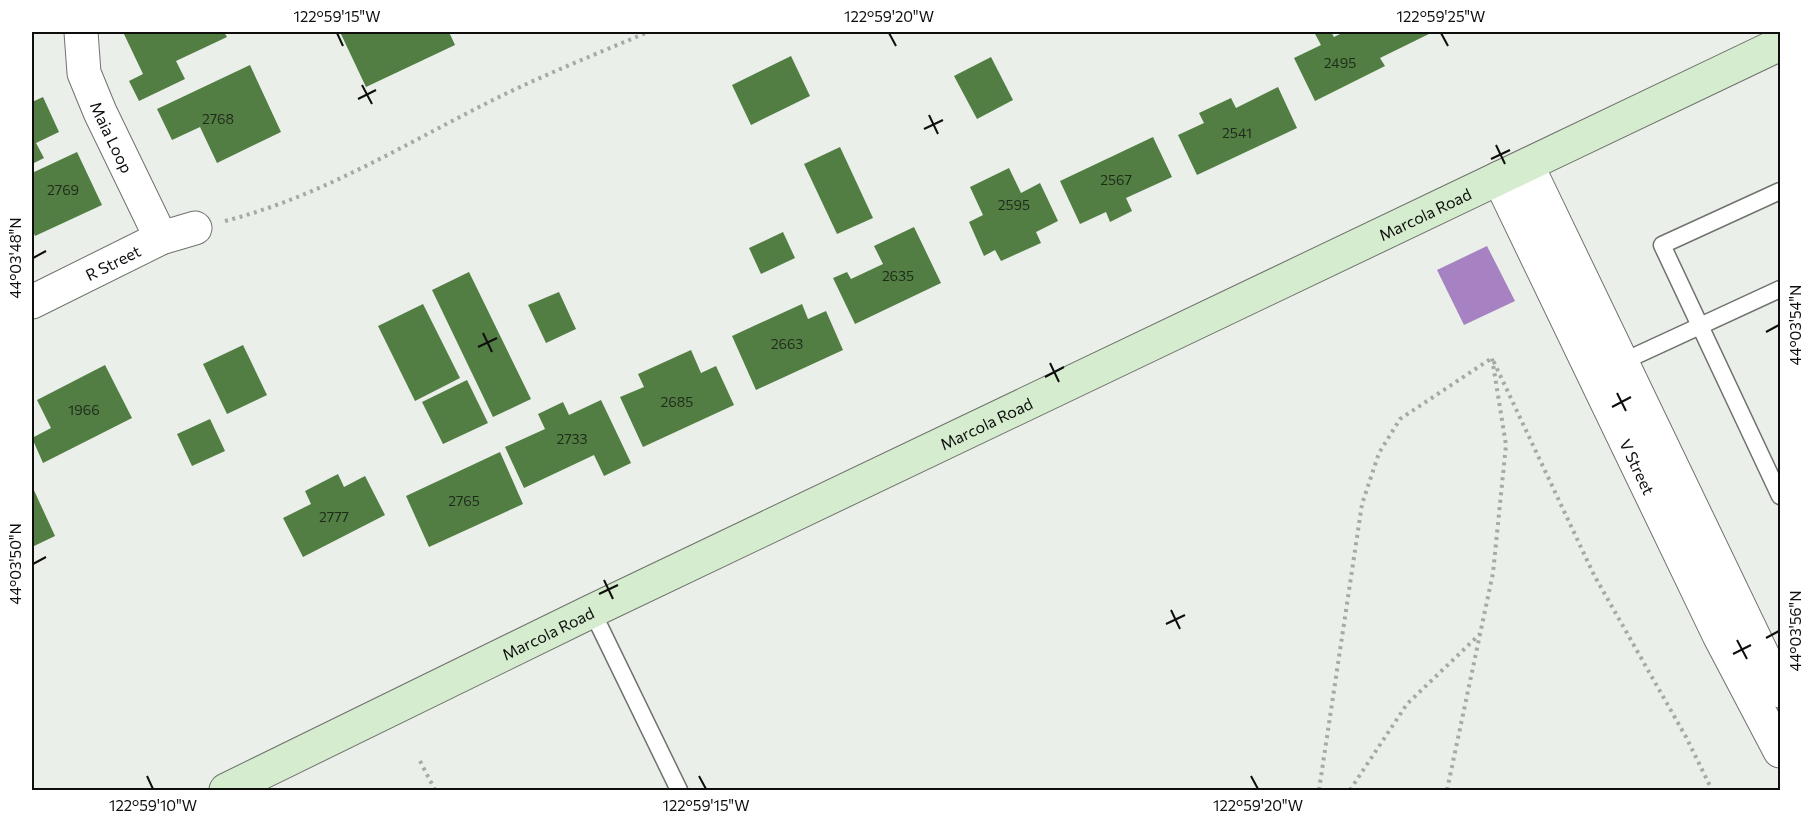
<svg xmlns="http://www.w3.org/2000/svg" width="1812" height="822" viewBox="0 0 1812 822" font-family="Commissioner,sans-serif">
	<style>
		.water { fill: #a682c2 }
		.building { fill: #527e43 }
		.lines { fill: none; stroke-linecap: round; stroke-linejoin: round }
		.service-casing { stroke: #6f726d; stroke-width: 19 }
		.minor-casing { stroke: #6f726d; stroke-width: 35 }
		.tertiary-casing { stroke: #6f726d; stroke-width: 35 }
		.secondary-casing { stroke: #6f726d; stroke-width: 35 }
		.path { stroke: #a6a9a5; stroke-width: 4; stroke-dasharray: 3 4.5; stroke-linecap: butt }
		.service { stroke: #fff; stroke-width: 16 }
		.minor { stroke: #fff; stroke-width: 33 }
		.tertiary { stroke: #fff; stroke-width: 33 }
		.secondary { stroke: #d6ecce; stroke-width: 33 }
		.ticks { fill: none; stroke: #0e0f0d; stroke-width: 2 }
		.labels { text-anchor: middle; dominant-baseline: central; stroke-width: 6; stroke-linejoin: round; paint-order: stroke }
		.number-label { font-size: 14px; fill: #1f2b1a }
		.street-label { font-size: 16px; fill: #0e0f0d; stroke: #fff }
		.neatline { fill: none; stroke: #0e0f0d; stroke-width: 2 }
		.ticks-label { font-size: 15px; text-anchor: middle; fill: #0e0f0d }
	</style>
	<rect width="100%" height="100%" fill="#eaefe9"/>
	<path class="water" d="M 1487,246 L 1515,301 L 1464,325 L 1437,270 Z"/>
	<g class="building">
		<path d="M 123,32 L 224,32 L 227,37 L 176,61 L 185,79 L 139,101 L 129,81 L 143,74 Z"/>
		<path d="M 340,32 L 449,32 L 455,45 L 366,87 Z"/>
		<path d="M 1314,32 L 1331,32 L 1334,37 L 1344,32 L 1433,32 L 1380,58 L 1385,66 L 1315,101 L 1294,58 L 1321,45 Z"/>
		<path d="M 791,56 L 810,96 L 751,125 L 732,85 Z"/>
		<path d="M 991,57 L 1013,100 L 977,119 L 954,76 Z"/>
		<path d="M 250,65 L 281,132 L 217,163 L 200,127 L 172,140 L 157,109 Z"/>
		<path d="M 1278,87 L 1297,128 L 1197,175 L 1178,135 L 1204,123 L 1199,113 L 1231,98 L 1236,108 Z"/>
		<path d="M 43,97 L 59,132 L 36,143 L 44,158 L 32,164 L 32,102 Z"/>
		<path d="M 1153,137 L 1172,177 L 1126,198 L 1132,211 L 1110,222 L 1106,212 L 1080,224 L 1060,181 Z"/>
		<path d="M 840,147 L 873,218 L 837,234 L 804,164 Z"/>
		<path d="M 77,152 L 102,205 L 35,236 L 32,229 L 32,173 Z"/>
		<path d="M 1009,168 L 1021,193 L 1040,183 L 1058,221 L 1036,232 L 1041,243 L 1001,261 L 995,250 L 984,256 L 969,222 L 983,215 L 970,187 Z"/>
		<path d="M 914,227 L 941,283 L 855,324 L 833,278 L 847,272 L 851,279 L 883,264 L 874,246 Z"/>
		<path d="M 783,232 L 795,258 L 761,274 L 749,248 Z"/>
		<path d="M 469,272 L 531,399 L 493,417 L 432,290 Z"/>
		<path d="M 559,292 L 576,329 L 546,343 L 528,305 Z"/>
		<path d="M 423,304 L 460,378 L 415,401 L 378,326 Z"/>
		<path d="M 802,304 L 808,319 L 826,311 L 843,350 L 756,390 L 732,336 Z"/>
		<path d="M 243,345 L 267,395 L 227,414 L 203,364 Z"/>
		<path d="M 691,350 L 701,373 L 716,366 L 734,405 L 643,447 L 620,397 L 644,387 L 638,374 Z"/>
		<path d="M 105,365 L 132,418 L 43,463 L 32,438 L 51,428 L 37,400 Z"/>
		<path d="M 467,380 L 488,423 L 443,444 L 422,402 Z"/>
		<path d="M 601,400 L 631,463 L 604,476 L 594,455 L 524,488 L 505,447 L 545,429 L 538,414 L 563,402 L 569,415 Z"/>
		<path d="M 210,419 L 225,451 L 192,466 L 177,434 Z"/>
		<path d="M 500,452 L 523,504 L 429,547 L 406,496 Z"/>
		<path d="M 338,474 L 344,487 L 365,476 L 385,515 L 303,557 L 283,518 L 311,504 L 305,491 Z"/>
		<path d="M 32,486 L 55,536 L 32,547 Z"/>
	</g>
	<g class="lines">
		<g class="service-casing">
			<g id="service">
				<path d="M 1780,191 L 1662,245 L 1780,496"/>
				<path d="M 1622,362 L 1780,289"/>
				<path d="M 592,611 L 679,790"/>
			</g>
		</g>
		<g class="minor-casing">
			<g id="minor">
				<path id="s1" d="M 81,32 L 84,73 L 100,112 L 161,238"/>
				<path id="s2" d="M 32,302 L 161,238 L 195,228"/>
			</g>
		</g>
		<g class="tertiary-casing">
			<g id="tertiary">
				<path d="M 1527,165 L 1780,691"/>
				<path id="s3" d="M 1499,178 L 1719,635 L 1780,751"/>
			</g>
		</g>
		<g class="secondary-casing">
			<g id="secondary">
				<path id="s4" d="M 226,790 L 592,611 L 1780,44"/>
			</g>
		</g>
		<g class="path">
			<path d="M 225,221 C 319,197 400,147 485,104 C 538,77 594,55 648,32"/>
			<path d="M 420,761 L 435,790"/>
			<path d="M 1319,790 L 1362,504 L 1379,453 L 1400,419 L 1492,358"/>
			<path d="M 1350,790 L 1407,704 L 1480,634"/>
			<path d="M 1447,790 L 1493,573 L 1506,445 L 1492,358 L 1594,575 L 1686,737 L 1712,790"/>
		</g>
		<use href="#service" class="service"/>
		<use href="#minor" class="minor"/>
		<use href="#tertiary" class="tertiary"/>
		<use href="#secondary" class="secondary"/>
	</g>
	<path class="ticks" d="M 337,33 L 343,46M 889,33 L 896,46M 1441,33 L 1448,46M 362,85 L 372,104M 358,99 L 376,90M 929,115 L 938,134M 924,129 L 943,120M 1496,145 L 1505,164M 1491,159 L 1510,150M 33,258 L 46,251M 1766,332 L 1779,325M 483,333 L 492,352M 478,347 L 497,338M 1050,363 L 1059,382M 1045,377 L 1064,367M 1617,393 L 1626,411M 1612,407 L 1631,397M 33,564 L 46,557M 604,580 L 613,599M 599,594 L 618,585M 1171,610 L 1180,629M 1166,624 L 1185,615M 1766,638 L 1779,631M 1737,640 L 1747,659M 1733,654 L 1751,645M 147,776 L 153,789M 699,776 L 706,789M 1251,776 L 1258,789"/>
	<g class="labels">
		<g class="number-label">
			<text x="1340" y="62">2495</text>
			<text x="218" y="118">2768</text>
			<text x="1237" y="132">2541</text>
			<text x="1116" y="179">2567</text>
			<text x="63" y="189">2769</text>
			<text x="1014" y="204">2595</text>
			<text x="898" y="275">2635</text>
			<text x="787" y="343">2663</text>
			<text x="677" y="401">2685</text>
			<text x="84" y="409">1966</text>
			<text x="572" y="438">2733</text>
			<text x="464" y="500">2765</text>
			<text x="334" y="516">2777</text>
		</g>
		<g class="street-label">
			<text stroke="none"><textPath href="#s1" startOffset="111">Maia Loop</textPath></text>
			<text stroke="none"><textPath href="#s4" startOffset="1330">Marcola Road</textPath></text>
			<text stroke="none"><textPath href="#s2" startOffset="90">R Street</textPath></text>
			<text stroke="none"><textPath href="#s4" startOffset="844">Marcola Road</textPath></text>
			<text stroke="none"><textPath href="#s3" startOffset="320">V Street</textPath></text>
			<text stroke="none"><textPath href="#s4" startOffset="358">Marcola Road</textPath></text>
		</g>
	</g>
	<rect width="1812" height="822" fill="none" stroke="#ffffff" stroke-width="66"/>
	<rect x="33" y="33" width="1746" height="756" class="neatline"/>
	<g class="ticks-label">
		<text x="337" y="22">122°59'15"W</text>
		<text x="889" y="22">122°59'20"W</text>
		<text x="1441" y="22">122°59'25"W</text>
		<text transform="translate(16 258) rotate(-90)" y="5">44°03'48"N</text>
		<text transform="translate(1796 325) rotate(-90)" y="5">44°03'54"N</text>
		<text transform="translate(16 564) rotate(-90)" y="5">44°03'50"N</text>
		<text transform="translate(1796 631) rotate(-90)" y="5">44°03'56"N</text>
		<text x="153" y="811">122°59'10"W</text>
		<text x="706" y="811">122°59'15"W</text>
		<text x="1258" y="811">122°59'20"W</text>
	</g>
</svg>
